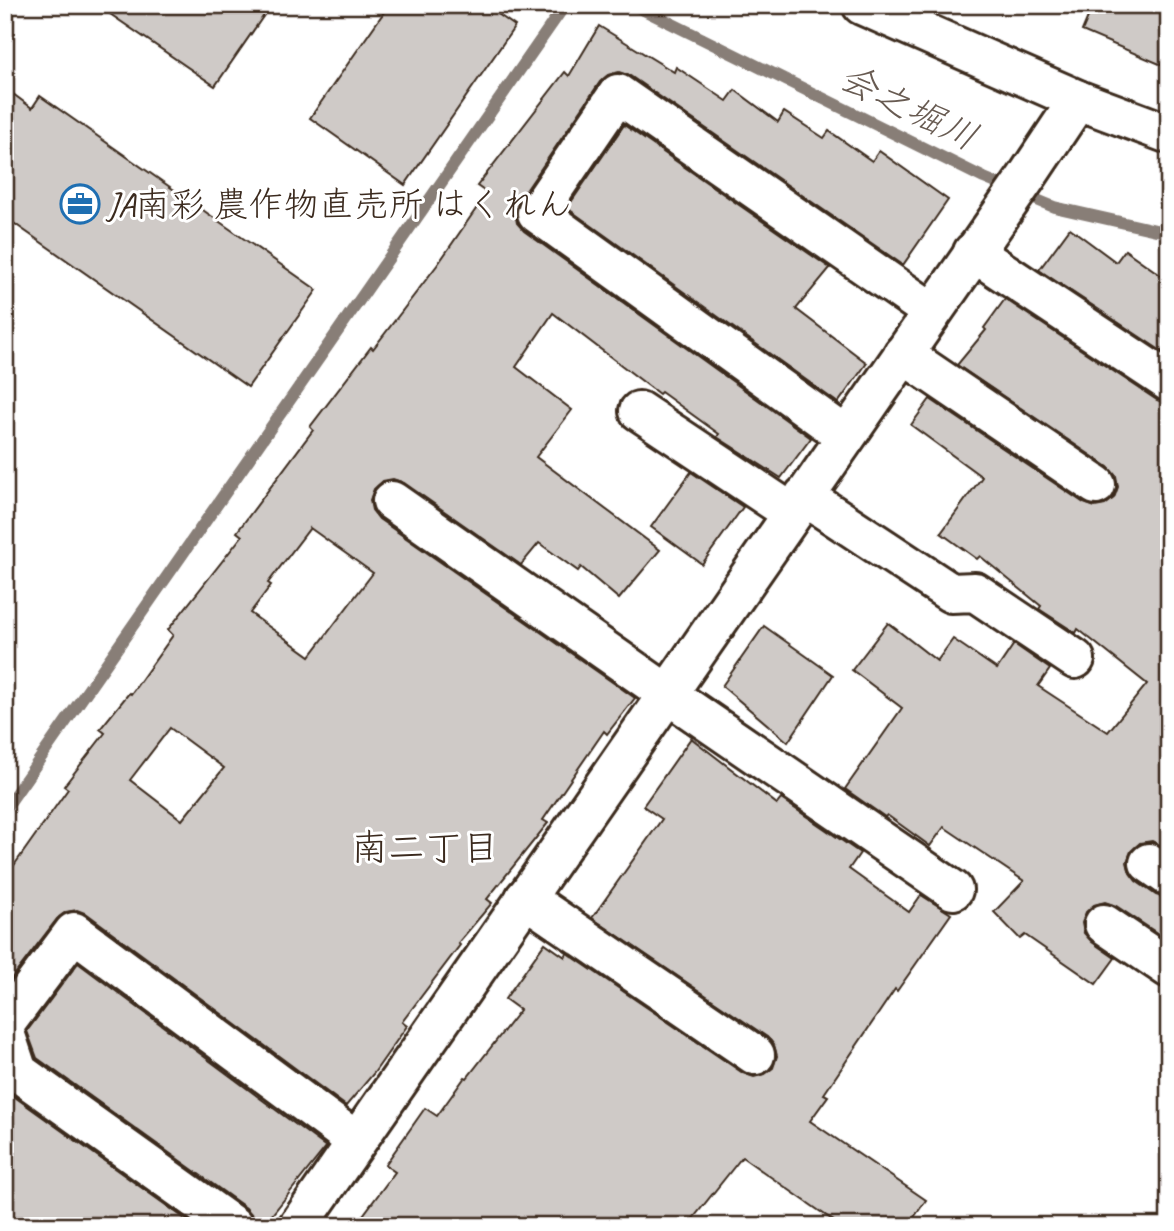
<svg xmlns="http://www.w3.org/2000/svg" width="1174" height="1231" viewBox="0 0 1174 1231" font-family="Caveat,'Klee One',sans-serif">
	<style>
		.lines { fill: none; stroke-linecap: round; stroke-linejoin: round }
		.stream { stroke: #887e77; stroke-width: 12 }
		.building { fill: #cfcac7; stroke: #3b2a1e; stroke-width: 2; fill-rule: evenodd }
		.minor-casing { stroke: #3b2a1e; stroke-width: 44 }
		.minor { stroke: #fff; stroke-width: 38 }
		.labels { text-anchor: middle; dominant-baseline: central; stroke-width: 6; stroke-linejoin: round; paint-order: stroke }
		.poi-label { font-size: 35px; fill: #3b2a1e; stroke: #fff; text-anchor: start }
		.water-label { font-size: 37px; font-style: italic; fill: #685b52; stroke: #fff }
		.neighbourhood-label { font-size: 37px; fill: #3b2a1e; stroke: #fff }
	</style>
	<rect width="100%" height="100%" fill="#fff"/>
	<filter id="ink" filterUnits="userSpaceOnUse"><feTurbulence type="fractalNoise" baseFrequency=".0143" numOctaves="2"/><feDisplacementMap in="SourceGraphic" scale="14" xChannelSelector="R" yChannelSelector="G"/><feConvolveMatrix kernelMatrix="1 2 1 2 8 2 1 2 1" color-interpolation-filters="sRGB"/></filter>
	<g filter="url(#ink)">
		<g class="lines">
			<g class="stream">
				<path d="M 634,5 L 984,178 L 1054,207 L 1169,233"/>
				<path d="M 5,809 L 565,5"/>
			</g>
		</g>
		<g class="building">
			<path d="M 97,5 L 271,5 L 215,86 Z"/>
			<path d="M 389,5 L 485,5 L 515,26 L 405,185 L 310,118 Z"/>
			<path d="M 1093,5 L 1169,5 L 1169,68 L 1082,31 Z"/>
			<path d="M 599,26 L 674,72 L 676,67 L 727,101 L 735,90 L 778,122 L 784,112 L 824,138 L 829,131 L 872,161 L 879,151 L 948,200 L 903,265 L 630,76 L 619,72 L 608,75 L 600,82 L 519,201 L 515,212 L 517,223 L 524,231 L 811,438 L 781,478 L 717,437 L 719,434 L 661,392 L 659,394 L 553,313 L 516,367 L 572,410 L 536,457 L 660,550 L 619,599 L 581,567 L 578,571 L 539,543 L 521,565 L 404,483 L 393,479 L 383,481 L 374,489 L 370,500 L 372,510 L 379,519 L 635,698 L 607,734 L 604,731 L 543,820 L 548,823 L 487,899 L 492,903 L 458,943 L 460,945 L 402,1022 L 407,1026 L 374,1073 L 346,1106 L 87,914 L 77,910 L 66,912 L 57,919 L 5,987 L 5,878 L 68,789 L 64,786 L 105,733 L 100,729 L 129,693 L 131,694 L 173,635 L 168,630 L 242,536 L 237,532 L 313,430 L 310,427 L 371,347 L 373,349 L 438,264 L 487,193 L 477,186 L 565,72 L 569,76 ZM 310,528 L 373,573 L 310,656 L 250,613 L 271,585 L 268,583 ZM 170,728 L 224,768 L 182,820 L 130,780 Z"/>
			<path d="M 5,88 L 32,108 L 40,96 L 317,290 L 248,387 L 5,217 Z"/>
			<path d="M 624,125 L 830,268 L 796,309 L 867,363 L 838,403 L 567,208 Z"/>
			<path d="M 1070,228 L 1116,262 L 1125,250 L 1169,281 L 1169,356 L 1039,270 Z"/>
			<path d="M 1005,299 L 1157,400 L 1169,404 L 1169,850 L 1152,841 L 1140,843 L 1131,851 L 1127,862 L 1130,873 L 1136,881 L 1156,895 L 1169,899 L 1169,941 L 1116,906 L 1105,902 L 1094,905 L 1086,912 L 1082,923 L 1084,933 L 1092,942 L 1115,958 L 1096,984 L 1025,935 L 1020,939 L 994,912 L 1024,881 L 944,827 L 930,846 L 887,815 L 885,817 L 845,789 L 902,708 L 852,670 L 888,623 L 937,661 L 953,639 L 997,669 L 1014,644 L 1050,669 L 1038,686 L 1108,732 L 1147,684 L 1078,629 L 1076,633 L 1039,609 L 1041,606 L 980,556 L 977,559 L 941,533 L 982,477 L 911,425 L 930,399 L 1084,503 L 1095,507 L 1105,505 L 1114,498 L 1118,487 L 1116,476 L 1108,467 L 957,365 L 986,330 L 984,328 Z"/>
			<path d="M 691,472 L 743,507 L 702,564 L 651,527 Z"/>
			<path d="M 764,626 L 833,675 L 788,742 L 722,686 Z"/>
			<path d="M 691,738 L 777,804 L 781,799 L 860,853 L 849,869 L 909,912 L 921,895 L 951,914 L 897,991 L 895,989 L 824,1094 L 828,1096 L 810,1121 L 926,1200 L 908,1226 L 841,1226 L 742,1157 L 687,1226 L 355,1226 L 395,1172 L 385,1165 L 425,1108 L 437,1116 L 465,1077 L 467,1078 L 520,1010 L 505,999 L 545,943 L 565,957 L 567,953 L 743,1073 L 754,1077 L 765,1074 L 773,1068 L 777,1056 L 774,1045 L 767,1037 L 592,918 L 662,819 L 643,806 Z"/>
			<path d="M 78,963 L 326,1147 L 263,1226 L 254,1226 L 253,1216 L 246,1208 L 37,1058 L 27,1031 Z"/>
			<path d="M 5,1090 L 195,1226 L 5,1226 Z"/>
		</g>
		<g class="lines">
			<g class="minor-casing">
				<g id="minor">
					<path d="M 862,5 L 1078,100 L 1169,134"/>
					<path d="M 973,252 L 1169,382"/>
					<path d="M 903,354 L 1096,485"/>
					<path d="M 639,411 L 792,513"/>
					<path d="M 846,436 L 537,213 L 618,94 L 932,312"/>
					<path d="M 804,496 L 951,593 L 975,592 L 1075,659"/>
					<path d="M 392,501 L 666,693 L 953,890"/>
					<path d="M 1149,863 L 1169,877"/>
					<path d="M 525,898 L 755,1055"/>
					<path d="M 1104,924 L 1169,968"/>
					<path d="M 5,1024 L 74,932 L 356,1141"/>
					<path d="M 5,1033 L 18,1072 L 233,1226"/>
					<path d="M 298,1226 L 1026,178 L 1078,100"/>
				</g>
			</g>
			<use href="#minor" class="minor"/>
		</g>
	</g>
	<defs>
		<g id="office-ring" transform="scale(2.0125)"><circle r="9.5" fill="#fff" stroke="#1f6fb2" stroke-width="1.5"/><path d="M-6-3h4V-5.5h4V-3h4V5H-6ZM-1-4.5V-3h2v-1.5ZM-6 0V1H6V0Z" fill="#1f6fb2"/></g>
	</defs>
	<g fill-rule="evenodd">
		<use href="#office-ring" x="80" y="204"/>
	</g>
	<g class="labels">
		<g class="poi-label">
			<text x="107" y="204">JA南彩 農作物直売所 はくれん</text>
		</g>
		<g class="water-label">
			<text transform="translate(909 107) rotate(26)">会之堀川</text>
		</g>
		<g class="neighbourhood-label">
			<text x="425" y="847">南二丁目</text>
		</g>
	</g>
	<rect width="1174" height="1231" fill="none" stroke="#fff" stroke-width="28"/>
	<rect x="14" y="14" width="1146" height="1203" fill="none" stroke="#3b2a1e" stroke-width="2.5" filter="url(#ink)"/>
</svg>
